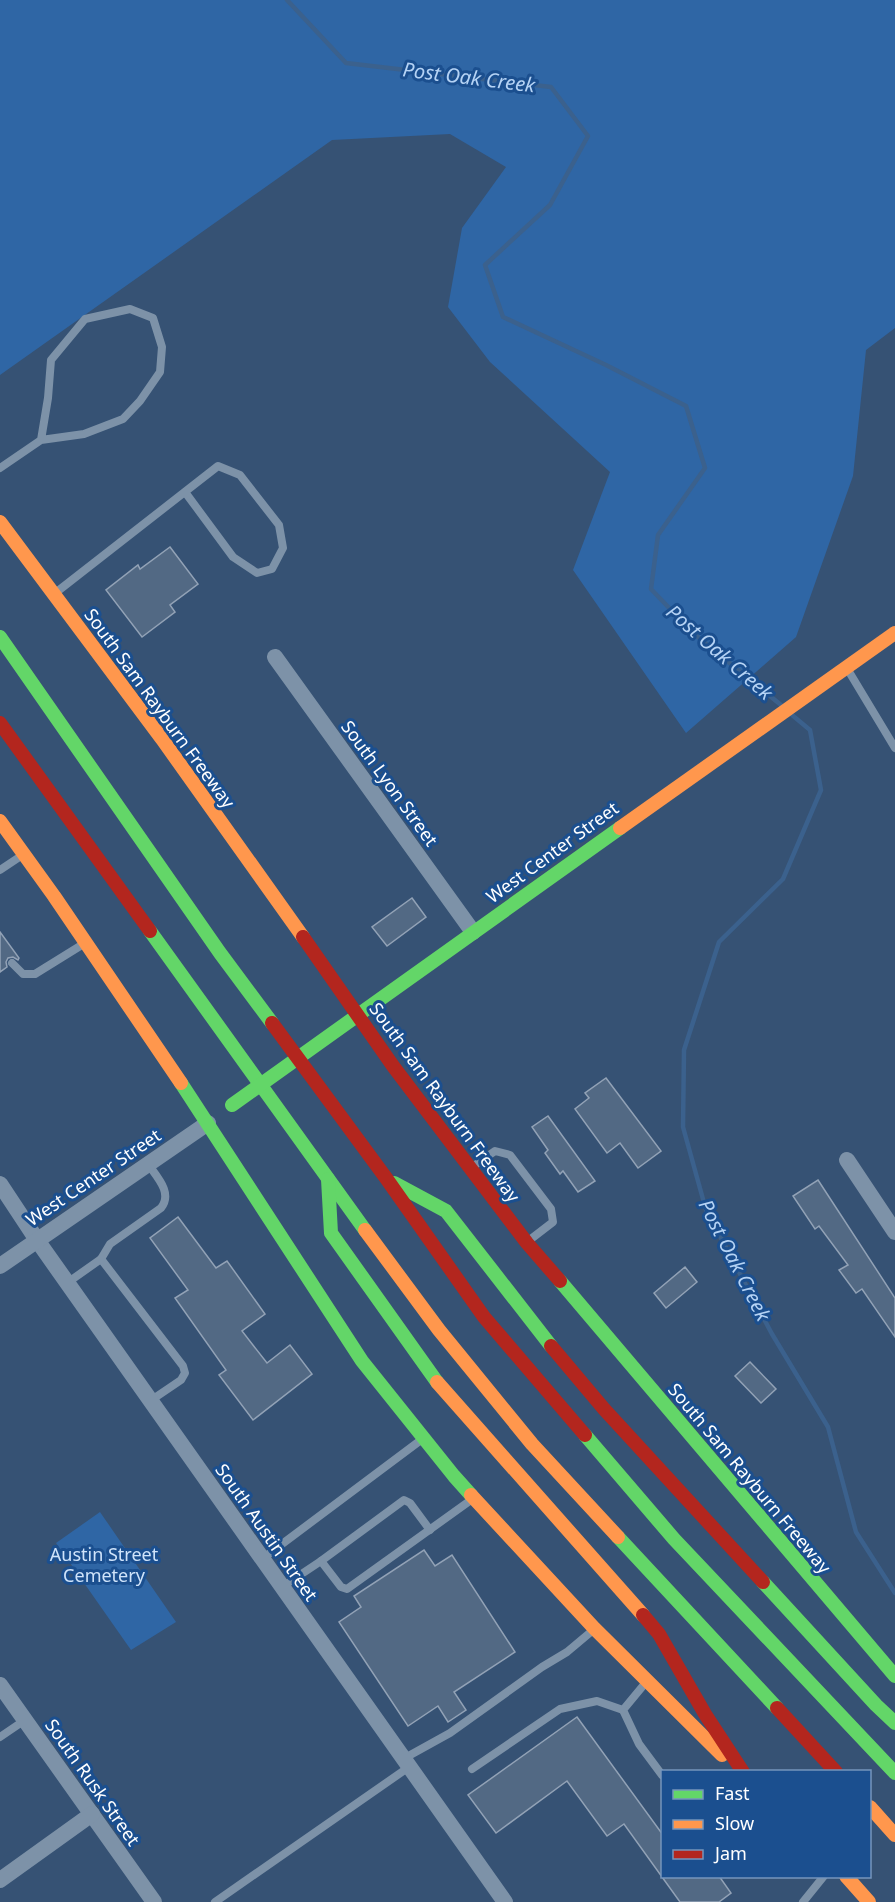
<svg xmlns="http://www.w3.org/2000/svg" width="895" height="1902" viewBox="0 0 895 1902" font-family="'Noto Sans',sans-serif">
	<style>
		.green { fill: #2f66a5 }
		.lines { fill: none; stroke-linecap: round; stroke-linejoin: round }
		.stream { stroke: #3b618d; stroke-width: 4.5 }
		.building { fill: #526984; stroke: #92a2b6; stroke-width: 1.5 }
		.lane { stroke: #7d92a8; stroke-width: 8 }
		.street { stroke: #7d92a8; stroke-width: 16 }
		.fast { stroke: #63d668; stroke-width: 14 }
		.slow { stroke: #ff974d; stroke-width: 14 }
		.jam { stroke: #b3261e; stroke-width: 14 }
		.labels { text-anchor: middle; dominant-baseline: central; stroke-width: 6; stroke-linejoin: round; paint-order: stroke }
		.street-label { font-size: 18px; fill: #fff; stroke: #1b4f8f }
		.park-label { font-size: 18px; fill: #cfe3fa; stroke: #1b4f8f }
		.water-label { font-size: 20px; font-style: italic; fill: #b5d3f5; stroke: #1b4f8f }
	</style>
	<rect width="100%" height="100%" fill="#365274"/>
	<g class="green">
		<path d="M 0,0 L 895,0 L 895,328 L 866,350 L 853,476 L 796,637 L 686,733 L 573,570 L 610,472 L 490,362 L 448,307 L 462,228 L 506,167 L 450,134 L 332,140 L 0,375 Z"/>
		<path d="M 100,1512 L 176,1622 L 131,1650 L 56,1543 Z"/>
	</g>
	<g class="lines">
		<g class="stream">
			<path d="M 287,0 L 346,63 L 551,87 L 588,136 L 550,205 L 485,265 L 503,317 L 606,365 L 686,406 L 705,468 L 658,535 L 651,589 L 694,634 L 781,705"/>
			<path d="M 792,715 L 810,730 L 821,790 L 783,879 L 719,942 L 684,1050 L 683,1127 L 706,1210 L 772,1334 L 828,1427 L 856,1532 L 895,1593"/>
		</g>
	</g>
	<g class="building">
		<path d="M 170,547 L 198,584 L 170,605 L 175,612 L 142,637 L 106,590 L 138,565 L 140,569 Z"/>
		<path d="M 412,898 L 426,917 L 387,946 L 372,927 Z"/>
		<path d="M 0,932 L 19,958 L 18,960 L 13,957 L 8,958 L 6,962 L 7,967 L 0,972 Z"/>
		<path d="M 606,1078 L 661,1151 L 638,1168 L 620,1143 L 607,1153 L 575,1109 L 589,1098 L 585,1093 Z"/>
		<path d="M 548,1116 L 595,1181 L 578,1192 L 563,1171 L 560,1174 L 545,1153 L 548,1150 L 532,1127 Z"/>
		<path d="M 818,1180 L 895,1298 L 895,1337 L 862,1289 L 856,1293 L 839,1270 L 848,1265 L 819,1226 L 815,1229 L 793,1196 Z"/>
		<path d="M 178,1217 L 216,1268 L 227,1261 L 265,1314 L 242,1331 L 267,1363 L 290,1345 L 312,1374 L 253,1420 L 219,1375 L 226,1370 L 175,1298 L 188,1290 L 150,1238 Z"/>
		<path d="M 685,1267 L 697,1282 L 666,1308 L 654,1293 Z"/>
		<path d="M 750,1362 L 776,1389 L 761,1403 L 735,1376 Z"/>
		<path d="M 424,1550 L 435,1566 L 452,1555 L 515,1652 L 454,1692 L 466,1710 L 448,1722 L 438,1706 L 408,1726 L 339,1622 L 361,1607 L 354,1596 Z"/>
		<path d="M 577,1717 L 663,1835 L 663,1876 L 719,1876 L 731,1893 L 719,1902 L 680,1902 L 624,1824 L 607,1836 L 567,1781 L 496,1833 L 468,1795 Z"/>
	</g>
	<g class="lines">
		<g class="lane">
			<path d="M 0,468 L 41,440 L 84,434 L 123,419 L 140,401 L 160,372 L 162,347 L 153,318 L 130,309 L 85,319 L 51,360 L 48,398 L 41,440"/>
			<path d="M 54,594 L 218,466 L 240,475 L 279,525 L 283,548 L 272,569 L 257,573 L 233,557 L 185,492"/>
			<path d="M 848,670 L 895,748"/>
			<path d="M 0,870 L 21,856"/>
			<path d="M 12,963 L 23,974 L 35,974 L 85,943"/>
			<path d="M 471,1168 L 495,1151 L 510,1155 L 551,1209 L 553,1222 L 527,1242"/>
			<path d="M 101,1259 L 183,1366 L 185,1373 L 181,1380 L 150,1401"/>
			<path d="M 67,1283 L 101,1259 L 110,1244 L 161,1208 C 173,1193 157,1177 148,1164"/>
			<path d="M 262,1559 L 421,1440"/>
			<path d="M 321,1561 L 404,1500 L 410,1503 L 430,1530"/>
			<path d="M 282,1587 L 321,1561 L 341,1587 L 347,1589 L 471,1500"/>
			<path d="M 647,1681 L 623,1710 L 639,1744 L 662,1775"/>
			<path d="M 0,1737 L 25,1720"/>
			<path d="M 403,1759 L 450,1733 L 542,1667 L 567,1652 L 592,1631"/>
			<path d="M 472,1769 L 560,1709 L 597,1701 L 623,1710"/>
			<path d="M 215,1902 L 409,1767"/>
			<path d="M 803,1902 L 824,1876"/>
		</g>
		<g class="street">
			<path d="M 275,657 L 473,932"/>
			<path d="M 847,1160 L 895,1232"/>
			<path d="M 0,1184 L 37,1240 L 505,1902"/>
			<path d="M 0,1266 L 208,1123"/>
			<path d="M 0,1685 L 154,1902"/>
			<path d="M 0,1880 L 92,1814"/>
		</g>
		<g class="fast">
			<path d="M 0,637 L 220,953 L 272,1023"/>
			<path d="M 150,931 L 365,1230"/>
			<path d="M 181,1083 L 362,1361 L 454,1476 L 471,1495"/>
			<path d="M 232,1105 L 620,828"/>
			<path d="M 328,1179 L 331,1233 L 437,1382"/>
			<path d="M 394,1183 L 446,1211 L 551,1346"/>
			<path d="M 560,1281 L 895,1676"/>
			<path d="M 585,1435 L 674,1539 L 895,1773"/>
			<path d="M 618,1537 L 777,1708"/>
			<path d="M 763,1582 L 876,1705 L 895,1723"/>
		</g>
		<g class="slow">
			<path d="M 0,522 L 162,739 L 303,937"/>
			<path d="M 0,821 L 54,896 L 181,1083"/>
			<path d="M 620,828 L 895,633"/>
			<path d="M 365,1230 L 439,1330 L 532,1444 L 618,1537"/>
			<path d="M 437,1382 L 643,1615"/>
			<path d="M 471,1495 L 594,1628 L 722,1755"/>
			<path d="M 870,1807 L 895,1835"/>
			<path d="M 846,1876 L 869,1902"/>
		</g>
		<g class="jam">
			<path d="M 0,723 L 150,931"/>
			<path d="M 303,937 L 393,1066 L 527,1243 L 560,1281"/>
			<path d="M 272,1023 L 386,1178 L 484,1317 L 585,1435"/>
			<path d="M 551,1346 L 604,1409 L 763,1582"/>
			<path d="M 643,1615 L 659,1634 L 705,1714 L 743,1772"/>
			<path d="M 777,1708 L 836,1772"/>
		</g>
	</g>
	<g class="labels">
		<g class="street-label">
			<text transform="translate(160 708) rotate(54)">South Sam Rayburn Freeway</text>
			<text transform="translate(390 783) rotate(54)">South Lyon Street</text>
			<text transform="translate(552 852) rotate(-36)">West Center Street</text>
			<text transform="translate(445 1102) rotate(54)">South Sam Rayburn Freeway</text>
			<text transform="translate(93 1177) rotate(-34)">West Center Street</text>
			<text transform="translate(750 1478) rotate(50)">South Sam Rayburn Freeway</text>
			<text transform="translate(267 1532) rotate(55)">South Austin Street</text>
			<text transform="translate(93 1782) rotate(55)">South Rusk Street</text>
		</g>
		<g class="park-label">
			<text x="104" y="1554">Austin Street<tspan x="104" dy="21">Cemetery</tspan></text>
		</g>
		<g class="water-label">
			<text transform="translate(469 77) rotate(7)">Post Oak Creek</text>
			<text transform="translate(720 652) rotate(41)">Post Oak Creek</text>
			<text transform="translate(735 1260) rotate(63)">Post Oak Creek</text>
		</g>
	</g>
	<rect x="661" y="1770" width="210" height="108" fill="#1b4f8f" stroke="#7695bc" stroke-width="1.5"/>
	<rect x="673" y="1790" width="30" height="9" fill="#63d668" stroke="#7695bc" stroke-width="1.5"/>
	<text x="715" y="1800" font-size="18" fill="#ffffff">Fast</text>
	<rect x="673" y="1820" width="30" height="9" fill="#ff974d" stroke="#7695bc" stroke-width="1.5"/>
	<text x="715" y="1830" font-size="18" fill="#ffffff">Slow</text>
	<rect x="673" y="1850" width="30" height="9" fill="#b3261e" stroke="#7695bc" stroke-width="1.5"/>
	<text x="715" y="1860" font-size="18" fill="#ffffff">Jam</text>
</svg>
